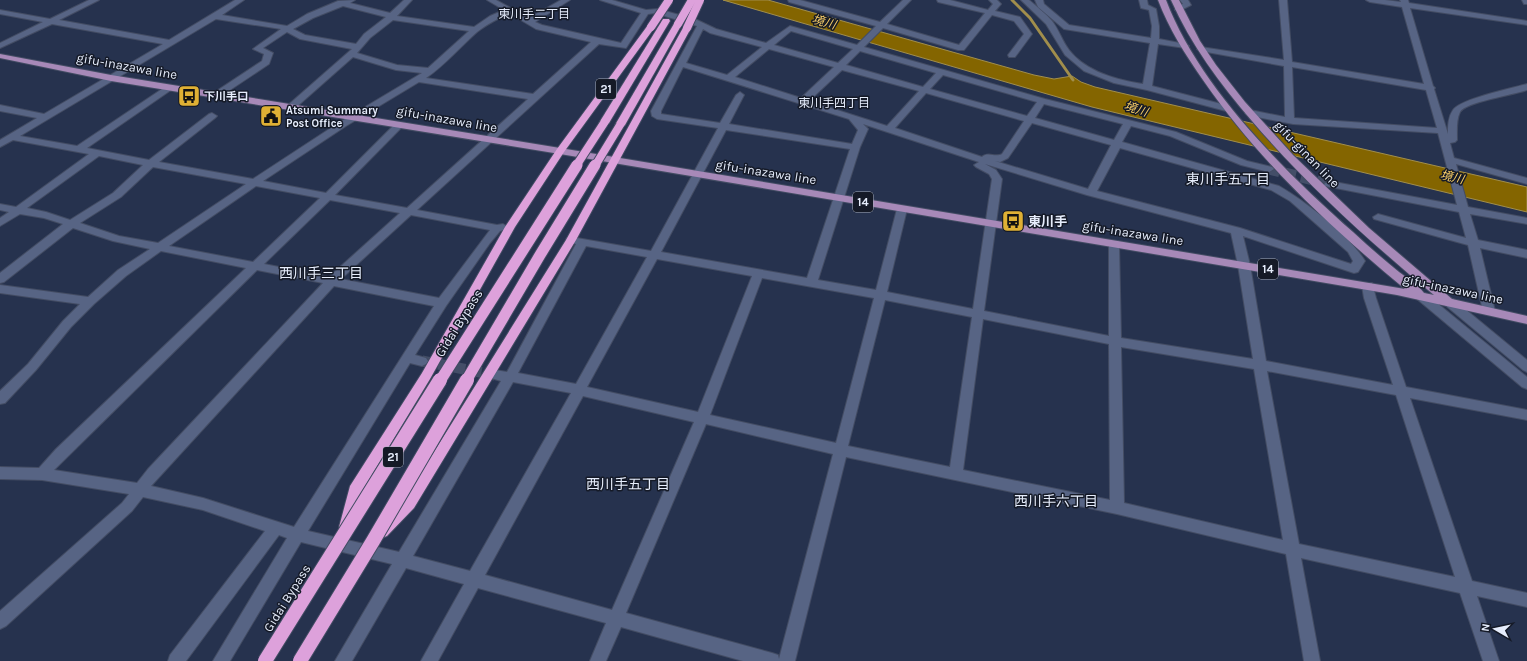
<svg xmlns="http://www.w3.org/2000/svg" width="1527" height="661" viewBox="0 0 1527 661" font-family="Karla,'Noto Sans JP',sans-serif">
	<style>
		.water { fill: #846500; stroke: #a18e4c }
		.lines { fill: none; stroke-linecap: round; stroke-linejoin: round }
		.stream { stroke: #a18e4c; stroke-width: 3 }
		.minor-tunnel { stroke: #434e68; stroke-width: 11; stroke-dasharray: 11 5.5; stroke-linecap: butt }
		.minor-casing { stroke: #434c63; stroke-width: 2 }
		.major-casing { stroke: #434c63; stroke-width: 2 }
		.highway-casing { stroke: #434c63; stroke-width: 2 }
		.minor { fill: #576484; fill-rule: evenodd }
		.major { fill: #a789b8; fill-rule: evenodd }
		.highway { fill: #dda1db; fill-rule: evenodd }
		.highway-bridge-far2-casing { stroke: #434c63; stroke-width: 10; stroke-linecap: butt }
		.highway-bridge-far1-casing { stroke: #434c63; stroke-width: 13; stroke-linecap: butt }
		.highway-bridge-casing { stroke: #434c63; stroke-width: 16; stroke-linecap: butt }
		.highway-bridge-far2 { stroke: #dda1db; stroke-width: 8 }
		.highway-bridge-far1 { stroke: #dda1db; stroke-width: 11 }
		.highway-bridge { stroke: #dda1db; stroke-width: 14 }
		.labels { text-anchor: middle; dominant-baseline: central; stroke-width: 3; stroke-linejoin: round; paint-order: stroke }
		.far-poi-label { font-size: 11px; font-weight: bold; fill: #e6edfc; stroke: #151a27; text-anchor: start }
		.far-neighbourhood-label { font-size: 12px; fill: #e6edfc; stroke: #151a27 }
		.far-water-label { font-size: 12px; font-style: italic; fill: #facf67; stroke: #151a27 }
		.shield { fill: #151a27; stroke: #a7aebc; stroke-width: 1 }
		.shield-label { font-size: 12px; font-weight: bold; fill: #e6edfc }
		.street-label { font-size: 13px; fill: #e6edfc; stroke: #151a27 }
		.poi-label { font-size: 13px; font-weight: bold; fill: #e6edfc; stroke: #151a27; text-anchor: start }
		.neighbourhood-label { font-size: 14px; fill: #e6edfc; stroke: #151a27 }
	</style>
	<rect width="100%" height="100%" fill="#26324e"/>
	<path class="water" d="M 723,0 L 768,0 L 1034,75 L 1054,79 L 1072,76 L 1081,82 L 1095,87 L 1527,187 L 1527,212 L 1092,107 Z"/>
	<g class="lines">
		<path class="stream" d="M 1012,0 L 1030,18 L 1073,80"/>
		<g class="minor-tunnel">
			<path d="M 1269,169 L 1329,184"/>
			<path d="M 422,361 L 495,375"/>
		</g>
		<g class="minor-casing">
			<g id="minor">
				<path d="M 89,0 L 99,0 L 59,20 L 169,40 L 235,0 L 244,0 L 222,15 L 287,26 L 307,14 L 338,1 L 355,0 L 350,3 L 390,13 L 404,0 L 412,0 L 397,16 L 474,27 L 490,16 L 504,10 L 487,0 L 496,0 L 529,18 L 561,0 L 570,0 L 535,22 L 542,25 L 621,43 L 641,13 L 600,0 L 612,0 L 646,10 L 658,9 L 697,20 L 716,29 L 766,43 L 790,26 L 857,45 L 876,26 L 789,2 L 788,0 L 800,0 L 880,22 L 903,0 L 911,0 L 887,24 L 959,45 L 985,13 L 938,2 L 937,0 L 950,0 L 988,10 L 993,4 L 989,0 L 997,0 L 1001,4 L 995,11 L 1020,17 L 1032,34 L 1015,57 L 1009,57 L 1008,55 L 1024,34 L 1014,21 L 992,15 L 964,50 L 958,50 L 883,28 L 864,47 L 1045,99 L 1176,132 L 1247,161 L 1272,167 L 1274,169 L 1269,172 L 1241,165 L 1170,136 L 1131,126 L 1122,142 L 1279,186 C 1305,201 1349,235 1365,261 L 1358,272 L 1354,273 L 1243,236 L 1250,265 L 1266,361 L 1393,385 L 1364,298 L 1362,286 L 1364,283 L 1372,283 L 1376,298 L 1406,387 L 1527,410 L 1527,420 L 1410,398 L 1472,581 L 1527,593 L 1527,607 L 1477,596 L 1499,661 L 1483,661 L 1460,593 L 1301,558 L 1320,661 L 1304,661 L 1286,554 L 1117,514 L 846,457 L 795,661 L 743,661 L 621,627 L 606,661 L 590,661 L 606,623 L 478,588 L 438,661 L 421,661 L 464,584 L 406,568 L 352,661 L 335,661 L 392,564 L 301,542 L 230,661 L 213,661 L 287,538 L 279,535 L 186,661 L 168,661 L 170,655 L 265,531 L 203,510 L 143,497 L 132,511 L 6,626 L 0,629 L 0,611 L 122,503 L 129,494 L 42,480 L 0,479 L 0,467 L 39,468 L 56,449 L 246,268 L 161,251 L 126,276 L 94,304 L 71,327 L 36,370 L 5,403 L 0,404 L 0,391 L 28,364 L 63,321 L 80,304 L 0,293 L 0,285 L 88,297 L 118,270 L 150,249 L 113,241 L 73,228 L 4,282 L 0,283 L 0,273 L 63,224 L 44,218 L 20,214 L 0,226 L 0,218 L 9,212 L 0,210 L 0,204 L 16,207 L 89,154 L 13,140 L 0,147 L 0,140 L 37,118 L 0,111 L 0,105 L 44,114 L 163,44 L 52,24 L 0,48 L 0,43 L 43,22 L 0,14 L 0,10 L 50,19 ZM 343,6 L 386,17 L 364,34 L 356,44 L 305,35 L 293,29 L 313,18 ZM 509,13 L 536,29 L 591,42 L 533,94 L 426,78 C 445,65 460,47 477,32 C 487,24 498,19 509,13 ZM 655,13 L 697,26 L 651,111 L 652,116 L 657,119 L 718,128 L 651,251 L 571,237 L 567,238 L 566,240 L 567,242 L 576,244 L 507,372 L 495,370 L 491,372 L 489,375 L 491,378 L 501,381 L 399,552 L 308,531 L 410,363 L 422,366 L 426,364 L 428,361 L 426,358 L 415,355 L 446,306 L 490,243 L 500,231 L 507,229 L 508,227 L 503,224 L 497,225 L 417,210 L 599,44 L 626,48 L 648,14 ZM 216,19 L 281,29 L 253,49 L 264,54 L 262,61 L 212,94 L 211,96 L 212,98 L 218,98 L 269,64 L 273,53 L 263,48 L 287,32 L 300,39 L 352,49 L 287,106 L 286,108 L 287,110 L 293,110 L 353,57 L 396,70 L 422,73 L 340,122 L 253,179 L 159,162 L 215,118 L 217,116 L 212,113 L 209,114 L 149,160 L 87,148 L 171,90 L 172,88 L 168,85 L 77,146 L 20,136 ZM 393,20 L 469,31 L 428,68 L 397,65 L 357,53 L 370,38 ZM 703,29 L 710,33 L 762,47 L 727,75 L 686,63 ZM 791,31 L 853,49 L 838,63 L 774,45 ZM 769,49 L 834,67 L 801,98 L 735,77 ZM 860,51 L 936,73 L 923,87 L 846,65 ZM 683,67 L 849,119 L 858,130 L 852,144 L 729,124 L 744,95 L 740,92 L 736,95 L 720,123 L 661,114 L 661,111 ZM 842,70 L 919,91 L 887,126 L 809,101 ZM 943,75 L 1037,102 L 1027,116 L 930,89 ZM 419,82 L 528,99 L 407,208 L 335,195 L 402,127 L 404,125 L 399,122 L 396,123 L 326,193 L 263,181 L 346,126 ZM 926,93 L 1024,121 L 1002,154 C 995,158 988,151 982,157 L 895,128 ZM 1044,104 L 1123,124 L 1114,140 L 1035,118 ZM 1032,123 L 1111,145 L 1088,189 L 995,161 L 1000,162 L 1008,158 ZM 863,124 L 979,162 L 974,165 L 976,167 L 989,174 L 992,179 L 973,309 L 887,292 L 907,209 L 902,206 L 897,209 L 876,290 L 818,280 L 860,147 L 868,129 ZM 726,130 L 850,149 L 807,278 L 661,252 ZM 1120,148 L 1271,190 L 1290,201 L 1348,252 L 1353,261 L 1351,264 L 1240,228 L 1097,191 ZM 99,156 L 143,165 L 113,193 L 70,220 L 46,212 L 27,208 ZM 985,164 L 1087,195 L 1231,233 L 1238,265 L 1253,359 L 1121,338 L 1119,243 L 1118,241 L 1110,241 L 1109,243 L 1109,336 L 984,311 L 1002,179 L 996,170 ZM 153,167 L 246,184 L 158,243 L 119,236 L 80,223 L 121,197 ZM 256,186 L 320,198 L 253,262 L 169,246 ZM 330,200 L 400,213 L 329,277 L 264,264 ZM 411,215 L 490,230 L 439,298 L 341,279 ZM 586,246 L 647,257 L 576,384 L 518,373 ZM 657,259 L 752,276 L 698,412 L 587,387 ZM 257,270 L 323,283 L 148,469 L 137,483 L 54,470 ZM 762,278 L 874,298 L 836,443 L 710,415 ZM 334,286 L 434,306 L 294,527 L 203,498 L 151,486 ZM 885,300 L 972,317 L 950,467 L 848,446 ZM 983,319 L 1109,344 L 1110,500 L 963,470 ZM 1121,347 L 1254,369 L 1283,540 L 1124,503 ZM 1267,371 L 1396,395 L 1455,577 L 1299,544 ZM 513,382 L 571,393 L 470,571 L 413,556 ZM 583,396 L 694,422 L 612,610 L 485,575 ZM 706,424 L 833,454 L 779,659 L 778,655 L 772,653 L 626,613 Z"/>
				<path d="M 1021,0 L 1029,0 C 1037,7 1045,13 1052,21 C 1059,30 1062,41 1069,50 C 1086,72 1117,80 1143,84 L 1150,43 L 1064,29 L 1038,7 L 1035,0 L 1043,0 L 1044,4 L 1069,25 L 1151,38 L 1152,26 L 1149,10 L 1141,8 L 1139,0 L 1147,0 L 1148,5 L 1156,9 L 1159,26 L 1159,39 L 1185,44 L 1189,46 L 1185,48 L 1158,44 L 1152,86 L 1229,106 L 1230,108 L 1226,111 L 1147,90 L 1114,83 L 1084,71 L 1065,55 L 1046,24 Z"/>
				<path d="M 1180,0 L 1188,0 L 1191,5 L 1181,10 L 1175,10 L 1175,6 L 1183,4 Z"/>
				<path d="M 1279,0 L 1287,0 L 1292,62 L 1424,84 L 1402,7 L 1370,2 L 1366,0 L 1385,0 L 1401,2 L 1400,0 L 1408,0 L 1409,3 L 1527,21 L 1527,25 L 1410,8 L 1433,86 L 1435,88 L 1434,89 L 1448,134 C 1448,126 1448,117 1453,110 C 1460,99 1513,88 1527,84 L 1527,90 C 1514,95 1466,102 1460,112 C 1456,120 1457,132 1457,140 L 1455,142 L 1450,143 L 1454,158 L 1527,178 L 1527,184 L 1456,164 L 1468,207 L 1527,218 L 1527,224 L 1470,214 L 1478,240 L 1527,250 L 1527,258 L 1480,248 L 1495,311 L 1493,314 L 1489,315 L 1485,314 L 1483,311 L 1468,245 L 1374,219 L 1373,217 L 1378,214 L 1466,238 L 1459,212 L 1325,186 L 1324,184 L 1329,181 L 1457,205 L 1438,133 L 1293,124 L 1247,115 L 1245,113 L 1247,111 L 1250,110 L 1285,117 L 1284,66 L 1201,51 L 1197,49 L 1201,47 L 1284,60 ZM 1292,67 L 1426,90 L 1437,128 L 1294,118 Z"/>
				<path d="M 1522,0 L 1527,0 L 1527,4 L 1524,4 Z"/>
				<path d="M 1421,292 L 1425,293 L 1527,377 L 1527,389 L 1522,387 L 1417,299 L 1415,296 L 1417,293 Z"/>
				<path d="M 1449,298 L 1453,299 L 1527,360 L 1527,372 L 1523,370 L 1445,305 L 1443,302 L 1445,299 Z"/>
			</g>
		</g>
		<g class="major-casing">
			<path id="major" d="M 1158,0 L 1166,0 C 1199,87 1284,171 1353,232 C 1368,246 1383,259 1399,272 C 1407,278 1418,285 1424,293 L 1434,295 C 1369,241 1307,185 1252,121 C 1220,84 1191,45 1171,0 L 1179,0 L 1200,41 L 1216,65 L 1245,102 L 1293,155 L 1369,228 L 1452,299 L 1527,316 L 1527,324 L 1397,295 L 560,154 L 111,81 L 0,58 L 0,54 L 111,75 L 560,148 L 1405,289 C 1330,227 1258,160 1203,80 C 1185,54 1169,29 1158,0 Z"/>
		</g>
		<g class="highway-casing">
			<g id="highway">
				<path d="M 663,19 L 669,19 L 670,21 L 609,123 L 607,125 L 601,125 L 599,123 Z"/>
				<path d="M 675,22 L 678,22 L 682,24 L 625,125 L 623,127 L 617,127 L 615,125 Z"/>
				<path d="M 648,25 L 654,25 L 655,27 L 564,152 L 515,227 L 430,379 L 362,491 L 351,532 L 346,533 L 341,532 L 339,527 L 350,486 L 422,373 L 505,227 L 557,149 Z"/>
				<path d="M 684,26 L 690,26 L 691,28 L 576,240 L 414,508 L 387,536 L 382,538 L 377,536 L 375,531 L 377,526 L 404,500 L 566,240 Z"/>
			</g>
		</g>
		<use href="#minor" class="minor"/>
		<use href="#major" class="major"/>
		<use href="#highway" class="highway"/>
		<g class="highway-bridge-far2-casing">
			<g id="highway-bridge-far2">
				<path d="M 678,24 L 692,0"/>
				<path d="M 651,27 L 669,0"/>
				<path d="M 687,28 L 700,0"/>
				<path d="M 576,166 L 604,123"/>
				<path d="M 595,166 L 620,125"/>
			</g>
		</g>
		<g class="highway-bridge-far1-casing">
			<g id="highway-bridge-far1">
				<path d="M 440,381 L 577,165"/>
				<path d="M 466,381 L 540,255 L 595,165"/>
			</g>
		</g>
		<g class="highway-bridge-casing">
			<g id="highway-bridge">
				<path d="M 265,661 L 440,380"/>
				<path d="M 300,661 L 373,541 L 467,380"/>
			</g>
		</g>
		<use href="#highway-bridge-far2" class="highway-bridge-far2"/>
		<use href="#highway-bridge-far1" class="highway-bridge-far1"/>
		<use href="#highway-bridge" class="highway-bridge"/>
	</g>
	<defs>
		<g id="bus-square" transform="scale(1.15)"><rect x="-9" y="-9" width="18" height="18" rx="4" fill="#dfb034" stroke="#151a27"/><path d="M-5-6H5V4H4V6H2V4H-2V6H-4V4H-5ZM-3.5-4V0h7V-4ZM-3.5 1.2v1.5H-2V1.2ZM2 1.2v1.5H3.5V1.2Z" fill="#111"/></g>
		<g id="civic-square" transform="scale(1.15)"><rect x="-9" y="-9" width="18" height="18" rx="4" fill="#dfb034" stroke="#151a27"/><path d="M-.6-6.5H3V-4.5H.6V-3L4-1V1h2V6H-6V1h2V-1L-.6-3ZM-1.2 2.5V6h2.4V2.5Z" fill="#111"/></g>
	</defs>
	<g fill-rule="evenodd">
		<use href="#bus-square" x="189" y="96"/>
		<use href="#civic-square" x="271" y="116"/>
		<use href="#bus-square" x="1013" y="221"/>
	</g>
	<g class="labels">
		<g class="far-poi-label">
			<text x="204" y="96">下川手口</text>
			<text x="286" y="110">Atsumi Summary<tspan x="286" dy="13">Post Office</tspan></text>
		</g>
		<g class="far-neighbourhood-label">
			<text x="534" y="14">東川手二丁目</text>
			<text x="834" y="103">東川手四丁目</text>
		</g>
		<g class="far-water-label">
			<text transform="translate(824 22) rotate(16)">境川</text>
			<text transform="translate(1136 109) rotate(18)">境川</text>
			<text transform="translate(1452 177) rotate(13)">境川</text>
		</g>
		<g class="shield">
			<rect x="596" y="79" width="20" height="20" rx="3"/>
			<rect x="853" y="192" width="20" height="20" rx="3"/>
			<rect x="1258" y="259" width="20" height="20" rx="3"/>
			<rect x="383" y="447" width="20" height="20" rx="3"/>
		</g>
		<g class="shield-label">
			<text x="606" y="89">21</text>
			<text x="863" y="202">14</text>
			<text x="1268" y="269">14</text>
			<text x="393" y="457">21</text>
		</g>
		<g class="street-label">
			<text transform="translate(127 66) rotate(10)">gifu-inazawa line</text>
			<text transform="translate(447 119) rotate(10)">gifu-inazawa line</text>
			<text transform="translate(1307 154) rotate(46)">gifu-ginan line</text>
			<text transform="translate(766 172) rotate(9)">gifu-inazawa line</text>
			<text transform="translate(1133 233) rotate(9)">gifu-inazawa line</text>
			<text transform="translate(1453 289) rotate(12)">gifu-inazawa line</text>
			<text transform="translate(459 323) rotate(-58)">Gidai Bypass</text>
			<text transform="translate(287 598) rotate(-58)">Gidai Bypass</text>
		</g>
		<g class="poi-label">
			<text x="1028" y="221">東川手</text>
		</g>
		<g class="neighbourhood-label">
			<text x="1228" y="179">東川手五丁目</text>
			<text x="321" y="273">西川手三丁目</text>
			<text x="628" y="484">西川手五丁目</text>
			<text x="1056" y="501">西川手六丁目</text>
		</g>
	</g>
	<g transform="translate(1495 629) rotate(279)" stroke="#151a27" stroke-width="3" paint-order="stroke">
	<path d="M0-3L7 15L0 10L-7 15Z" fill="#e6edfc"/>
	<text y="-6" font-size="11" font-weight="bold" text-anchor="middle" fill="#e6edfc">N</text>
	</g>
</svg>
